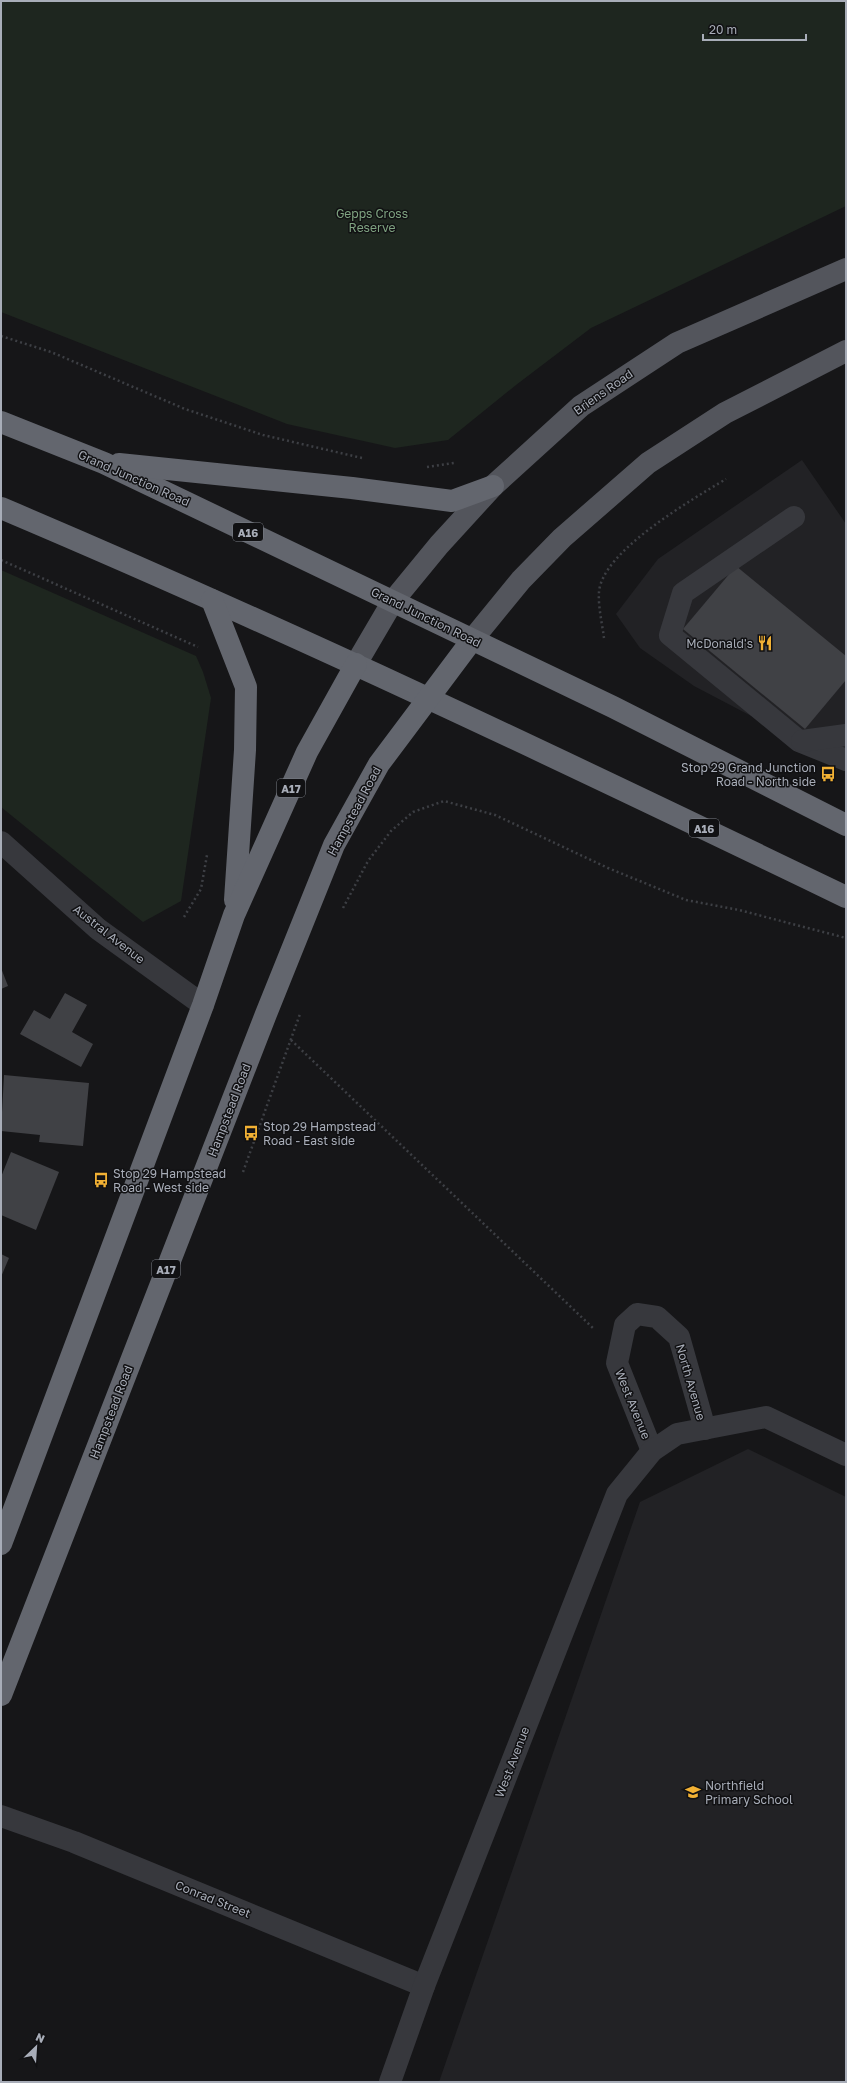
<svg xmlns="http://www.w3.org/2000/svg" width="847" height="2083" viewBox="0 0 847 2083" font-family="'Golos Text',sans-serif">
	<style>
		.built { fill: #222225 }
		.green { fill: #1e261f }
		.building { fill: #404145 }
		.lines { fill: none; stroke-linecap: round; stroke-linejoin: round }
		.path { stroke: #3d3f44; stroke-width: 2.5; stroke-dasharray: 2 3; stroke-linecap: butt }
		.minor { stroke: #37383d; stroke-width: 22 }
		.major { stroke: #53555c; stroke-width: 22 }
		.highway { stroke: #63666e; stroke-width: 22 }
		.labels { text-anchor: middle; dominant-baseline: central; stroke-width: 3; stroke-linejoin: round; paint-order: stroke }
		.shield { fill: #111113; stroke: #7b7e86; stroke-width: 1 }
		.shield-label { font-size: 11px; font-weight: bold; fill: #a8adb8 }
		.park-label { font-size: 12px; fill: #7fa381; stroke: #111113 }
		.street-label { font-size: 12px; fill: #a8adb8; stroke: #111113 }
		.poi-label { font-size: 12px; fill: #a8adb8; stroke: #111113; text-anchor: start }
	</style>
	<rect width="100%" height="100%" fill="#161618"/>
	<g class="built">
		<path d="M 802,460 L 846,524 L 846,766 L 694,686 L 640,648 L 616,614 L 658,559 Z"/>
		<path d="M 748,1449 L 846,1497 L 846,2082 L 439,2082 L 640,1502 Z"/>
	</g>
	<g class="green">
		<path d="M 1,1 L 846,1 L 846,206 L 591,328 L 516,385 L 448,440 L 395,448 L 287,424 L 1,312 Z"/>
		<path d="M 1,570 L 196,656 L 203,672 L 211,698 L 181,901 L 143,922 L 1,807 Z"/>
	</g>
	<g class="building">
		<path d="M 736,566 L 846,656 L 846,680 L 805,729 L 683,629 Z"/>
		<path d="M 1,968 L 8,986 L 1,989 Z"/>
		<path d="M 65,993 L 87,1005 L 72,1032 L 93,1044 L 81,1067 L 20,1034 L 34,1010 L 50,1019 Z"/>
		<path d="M 4,1075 L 89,1083 L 83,1146 L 39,1142 L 40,1135 L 1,1131 Z"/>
		<path d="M 11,1152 L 59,1172 L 36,1230 L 1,1215 L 1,1177 Z"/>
		<path d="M 1,1254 L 9,1258 L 1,1277 Z"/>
	</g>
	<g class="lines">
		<g class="path">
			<path d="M 1,336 L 51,352 L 185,409 L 263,435 L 362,458"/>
			<path d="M 427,467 L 454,463"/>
			<path d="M 1,560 L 198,647"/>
			<path d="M 604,638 C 602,623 598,606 599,592 C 602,551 693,499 726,479"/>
			<path d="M 343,908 L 368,861 L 391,831 L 413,812 L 444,801 L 495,815 L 608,868 L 686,900 L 739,910 L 846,938"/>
			<path d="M 184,917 L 201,889 L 207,855"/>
			<path d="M 291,1040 L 594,1329"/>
			<path d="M 243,1172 L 300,1014"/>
		</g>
		<g class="minor">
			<path d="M 794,517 L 683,593 L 670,635 L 799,741 L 846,760"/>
			<path d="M 802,741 L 846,735"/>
			<path d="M 1,842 L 98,929 L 203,1005"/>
			<path d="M 652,1451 L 617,1363 L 625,1325 L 637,1314 L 657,1317 L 679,1337 L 705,1429"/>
			<path d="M 1,1816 L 74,1842 L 424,1986"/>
			<path d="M 390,2082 L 424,1986 L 617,1494 L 652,1451 L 677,1434 L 766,1417 L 846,1455"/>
		</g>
		<g class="major">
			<path d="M 472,640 L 521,580 L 562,538 L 648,463 L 725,413 L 846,351"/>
			<path d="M 356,664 L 393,601 L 439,545 L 493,486 L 581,406 L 677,343 L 846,269"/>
		</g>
		<g class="highway">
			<path d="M 1,422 L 104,463 L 613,707 L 846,825"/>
			<path d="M 119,464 L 352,488 L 452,501 L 493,486"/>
			<path d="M 1,508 C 287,629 566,762 846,897"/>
			<path d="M 212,600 L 246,687 L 245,750 L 235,900"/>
			<path d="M 1,1544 L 203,1005 L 234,915 L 307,752 L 356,664"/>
			<path d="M 1,1695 L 266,1014 L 334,845 L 379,764 L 472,640"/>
		</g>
	</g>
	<defs>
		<g id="restaurant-bare" transform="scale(1.2)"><path d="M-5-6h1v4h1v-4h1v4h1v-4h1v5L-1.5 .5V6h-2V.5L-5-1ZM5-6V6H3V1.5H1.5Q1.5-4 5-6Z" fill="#f2b134" stroke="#111113" stroke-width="2.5" paint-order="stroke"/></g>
		<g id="bus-bare" transform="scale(1.2)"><path d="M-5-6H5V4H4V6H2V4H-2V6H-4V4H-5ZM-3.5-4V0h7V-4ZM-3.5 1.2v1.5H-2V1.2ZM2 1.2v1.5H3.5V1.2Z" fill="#f2b134" stroke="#111113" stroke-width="2.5" paint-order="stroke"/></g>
		<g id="school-bare" transform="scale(1.2)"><path d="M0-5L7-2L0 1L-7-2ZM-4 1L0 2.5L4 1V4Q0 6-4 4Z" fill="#f2b134" stroke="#111113" stroke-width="2.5" paint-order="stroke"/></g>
	</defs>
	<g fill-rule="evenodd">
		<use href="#restaurant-bare" x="765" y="643"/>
		<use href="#bus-bare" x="828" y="774"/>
		<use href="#bus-bare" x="251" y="1133"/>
		<use href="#bus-bare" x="101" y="1180"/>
		<use href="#school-bare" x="693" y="1792"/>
	</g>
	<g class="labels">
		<g class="shield">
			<rect x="233" y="523" width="30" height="18" rx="3"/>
			<rect x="277" y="779" width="28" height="18" rx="3"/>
			<rect x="689" y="819" width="30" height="18" rx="3"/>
			<rect x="152" y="1260" width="28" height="18" rx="3"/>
		</g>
		<g class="shield-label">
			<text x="248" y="532">A16</text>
			<text x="291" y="788">A17</text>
			<text x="704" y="828">A16</text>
			<text x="166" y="1269">A17</text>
		</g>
		<g class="park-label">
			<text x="372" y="213">Gepps Cross<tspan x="372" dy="14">Reserve</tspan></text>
		</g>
		<g class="street-label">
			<text transform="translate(603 392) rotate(-35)">Briens Road</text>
			<text transform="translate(134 478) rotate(24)">Grand Junction Road</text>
			<text transform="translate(426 617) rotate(26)">Grand Junction Road</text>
			<text transform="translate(354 811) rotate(-62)">Hampstead Road</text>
			<text transform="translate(109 934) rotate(38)">Austral Avenue</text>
			<text transform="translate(229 1110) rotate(-69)">Hampstead Road</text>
			<text transform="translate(691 1382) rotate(74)">North Avenue</text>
			<text transform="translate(633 1404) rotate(68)">West Avenue</text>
			<text transform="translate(111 1412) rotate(-69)">Hampstead Road</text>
			<text transform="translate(512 1762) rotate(-69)">West Avenue</text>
			<text transform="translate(213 1899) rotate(22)">Conrad Street</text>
		</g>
		<g class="poi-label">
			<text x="753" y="643" text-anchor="end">McDonald's</text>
			<text x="816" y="767" text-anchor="end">Stop 29 Grand Junction<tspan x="816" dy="14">Road - North side</tspan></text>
			<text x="263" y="1126">Stop 29 Hampstead<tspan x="263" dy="14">Road - East side</tspan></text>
			<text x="113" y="1173">Stop 29 Hampstead<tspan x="113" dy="14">Road - West side</tspan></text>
			<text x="705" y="1785">Northfield<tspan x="705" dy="14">Primary School</tspan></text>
		</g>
	</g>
	<rect width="847" height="2083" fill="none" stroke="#a8adb8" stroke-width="4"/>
	<g transform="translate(36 2047) rotate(25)" stroke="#111113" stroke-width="3" paint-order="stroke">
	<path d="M0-3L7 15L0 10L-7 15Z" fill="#a8adb8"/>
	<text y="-6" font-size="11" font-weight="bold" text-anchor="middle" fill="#a8adb8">N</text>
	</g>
	<path d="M703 34v6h103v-6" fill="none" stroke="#a8adb8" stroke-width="2"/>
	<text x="709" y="34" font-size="12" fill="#a8adb8" stroke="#111113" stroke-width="3" paint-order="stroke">20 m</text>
</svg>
